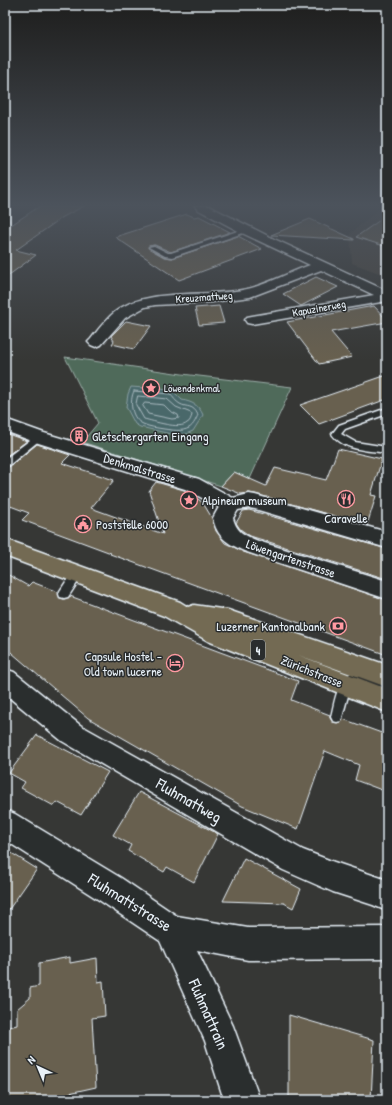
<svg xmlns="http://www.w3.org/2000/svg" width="392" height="1105" viewBox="0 0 392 1105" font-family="'Patrick Hand',sans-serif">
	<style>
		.built { fill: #45433d }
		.green { fill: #4f6a5a; stroke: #9caea9 }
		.water { fill: #4a686b; stroke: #899fa3 }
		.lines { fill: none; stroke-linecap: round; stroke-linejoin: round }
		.shore { stroke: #a9bac0; stroke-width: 1 }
		.building { fill: #686050; stroke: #e8f1f8 }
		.lane-casing { stroke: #e8f1f8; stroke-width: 3 }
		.street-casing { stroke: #e8f1f8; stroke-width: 3 }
		.primary-casing { stroke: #e8f1f8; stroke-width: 3 }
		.lane { fill: #2a2d2e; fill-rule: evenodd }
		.street { fill: #2a2d2e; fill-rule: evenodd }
		.primary { fill: #736b52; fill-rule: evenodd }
		.labels { text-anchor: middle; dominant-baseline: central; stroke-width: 3; stroke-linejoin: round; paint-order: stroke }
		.far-street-label { font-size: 11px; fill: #e8f1f8; stroke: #2a2d2e }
		.far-poi-label { font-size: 11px; fill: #e8f1f8; stroke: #2a2d2e; text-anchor: start }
		.shield { fill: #2a2d2e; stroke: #afb6bb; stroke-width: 1 }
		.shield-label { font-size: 12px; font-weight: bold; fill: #e8f1f8 }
		.poi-label { font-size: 13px; fill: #e8f1f8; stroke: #2a2d2e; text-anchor: start }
		.street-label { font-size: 13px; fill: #e8f1f8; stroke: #2a2d2e }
		.near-street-label { font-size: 16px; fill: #e8f1f8; stroke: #2a2d2e }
	</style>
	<rect width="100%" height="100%" fill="#363735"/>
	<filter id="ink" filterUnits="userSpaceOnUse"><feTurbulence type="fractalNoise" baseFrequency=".025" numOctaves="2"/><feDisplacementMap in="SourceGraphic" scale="8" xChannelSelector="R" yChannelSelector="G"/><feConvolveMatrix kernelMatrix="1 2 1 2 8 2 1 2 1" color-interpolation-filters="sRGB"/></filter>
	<g filter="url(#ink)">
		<path class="built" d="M 383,206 L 387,206 L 387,276 L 352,263 L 350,234 Z"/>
		<path class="green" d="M 65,357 L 182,374 L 292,387 L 250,479 L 234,472 L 221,486 L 82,442 L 98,423 Z"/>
		<path class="water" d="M 131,387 L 172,390 L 182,400 C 192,402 199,405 203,415 L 193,431 L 186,434 L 171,434 L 140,427 L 135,424 L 126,407 L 128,394 Z"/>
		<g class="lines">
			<g class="shore">
				<path d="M 134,391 L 170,394 C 173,397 176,402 180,404 C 187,408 193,404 198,415 C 196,419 194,425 189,428 C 182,432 172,430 164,429 C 158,428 149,427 143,424 C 131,419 129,401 134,391 Z"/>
				<path d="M 138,396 L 167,399 L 176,407 L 191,413 L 192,415 C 191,418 190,422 187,423 C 180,430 153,421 144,419 L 136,405 Z"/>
				<path d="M 145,403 L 164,405 L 170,411 L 178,415 L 179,418 L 172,419 L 148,414 L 143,406 Z"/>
			</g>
		</g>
		<g class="building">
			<path d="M 40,206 L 84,206 L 63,217 L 16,250 L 36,255 L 5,278 L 5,229 Z"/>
			<path d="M 187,214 L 194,217 L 199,216 L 230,232 L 171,252 L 155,245 L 149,246 L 148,248 L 164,257 L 172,258 L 238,236 L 262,249 L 179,280 L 115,237 Z"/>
			<path d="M 387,215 L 387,247 L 356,237 Z"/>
			<path d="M 310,219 L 354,239 L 354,240 L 271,235 Z"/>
			<path d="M 316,277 L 338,287 L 301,306 L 283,294 Z"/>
			<path d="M 219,306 L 224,323 L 199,325 L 195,308 Z"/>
			<path d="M 374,306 L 387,320 L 387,322 L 331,332 L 352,357 L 319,364 L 287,322 Z"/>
			<path d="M 126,321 L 151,326 L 134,349 L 112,344 L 114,341 L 111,336 Z"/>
			<path d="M 387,375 L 387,399 L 319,424 L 300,405 Z"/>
			<path d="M 5,433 L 27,441 L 5,457 Z"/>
			<path d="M 37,444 L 70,455 L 62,463 L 114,480 L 91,508 L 163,534 L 149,491 L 156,482 L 184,490 L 194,496 L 203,503 L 212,518 L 216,531 L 225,543 L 244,552 L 387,600 L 387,655 L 110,554 L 111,553 L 22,520 L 29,513 L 5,504 L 5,468 L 9,467 Z"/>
			<path d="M 338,449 L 382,459 L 371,495 L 376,496 L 367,525 L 255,494 L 249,493 L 241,494 L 221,486 L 234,472 L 266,486 L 275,468 L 326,480 Z"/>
			<path d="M 249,510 L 387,549 L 387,579 L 250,536 L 240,529 L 236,523 L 243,511 Z"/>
			<path d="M 5,573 L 28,586 L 32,582 L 58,592 L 60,598 L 64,599 L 70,596 L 298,681 L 291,700 L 330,715 L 330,718 L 333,722 L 341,722 L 343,719 L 387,735 L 387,792 L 355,780 L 359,765 L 325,751 L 298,829 L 242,806 L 88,718 L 5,647 Z"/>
			<path d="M 37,735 L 108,772 L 81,815 L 57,802 L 54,806 L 21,788 L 25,782 L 9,773 Z"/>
			<path d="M 139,792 L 218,834 L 194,882 L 167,867 L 164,872 L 128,851 L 131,845 L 113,835 Z"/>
			<path d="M 5,849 L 37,869 L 5,915 Z"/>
			<path d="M 244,858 L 301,889 L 293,908 L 284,903 L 223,901 Z"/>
			<path d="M 70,957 L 70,963 L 97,958 L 98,982 L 103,981 L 105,1016 L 92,1018 L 96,1087 L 69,1093 L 69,1100 L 5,1100 L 5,1028 L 17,1025 L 17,1009 L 30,998 L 30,988 L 39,986 L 39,963 Z"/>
			<path d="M 289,1015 L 374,1040 L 371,1100 L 289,1100 Z"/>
		</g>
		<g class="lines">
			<g class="lane-casing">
				<g id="lane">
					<path d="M 5,219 L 8,220 L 9,221 L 5,223 Z"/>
					<path d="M 247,228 L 249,229 L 249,231 L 172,257 L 165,256 L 149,247 L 154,246 L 168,253 L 171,253 Z"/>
					<path d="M 387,408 L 387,414 L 345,429 L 341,434 L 355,442 L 387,447 L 387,453 C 368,450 344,451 332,434 L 339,425 Z"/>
					<path d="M 38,434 L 42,437 L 41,439 L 8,466 L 5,467 L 5,459 Z"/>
					<path d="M 77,570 L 81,571 L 82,574 L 81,577 L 68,597 L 64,598 L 60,597 L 59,594 L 60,591 L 73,571 Z"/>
					<path d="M 354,672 L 359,672 L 387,678 L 387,688 L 356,682 L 349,692 L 341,721 L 337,722 L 333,721 L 331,717 C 335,702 337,678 354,672 Z"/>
				</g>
			</g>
			<g class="street-casing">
				<g id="street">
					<path d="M 195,206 L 209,206 L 274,239 L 387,291 L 387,301 L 252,324 L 247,323 L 245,320 L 247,317 L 252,316 L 374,295 L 321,270 L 250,297 L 212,302 L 155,305 L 145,307 L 125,318 L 101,345 L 96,347 L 91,345 L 88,342 L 91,339 C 98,330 106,319 115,312 C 145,287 209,298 247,289 C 266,285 290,272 310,265 L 242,233 L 197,209 Z"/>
					<path d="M 5,419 L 44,433 L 199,479 L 233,498 L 249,494 L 255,495 L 387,532 L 387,548 L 255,509 L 249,508 L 238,510 L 233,518 C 237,533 245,535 258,541 L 387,581 L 387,599 L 244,551 C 227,543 217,537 213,518 L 219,507 L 185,489 L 32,441 L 5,431 Z"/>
					<path d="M 5,669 L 14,672 L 80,725 L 303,850 L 334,862 L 387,880 L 387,911 L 373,905 L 333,892 L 283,870 L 62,741 L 5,694 Z"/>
					<path d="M 5,810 L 15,814 L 121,878 L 177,916 L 248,928 L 387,927 L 387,959 L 248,960 L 197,950 L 233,1026 L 260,1100 L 224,1100 L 205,1041 L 160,941 L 99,900 L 5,840 Z"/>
				</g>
			</g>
			<g class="primary-casing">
				<path id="primary" d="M 5,539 L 180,602 L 188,607 L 194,605 L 228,610 L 387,665 L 387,687 L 298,655 L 387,689 L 387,712 L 208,641 L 164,616 L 5,556 Z"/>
			</g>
			<use href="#lane" class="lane"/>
			<use href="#street" class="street"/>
			<use href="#primary" class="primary"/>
		</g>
	</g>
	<linearGradient id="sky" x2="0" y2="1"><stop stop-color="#1e1e1d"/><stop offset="0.57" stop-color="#4c535c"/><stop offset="1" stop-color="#4c535c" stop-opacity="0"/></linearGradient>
	<rect width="392" height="360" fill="url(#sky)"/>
	<defs>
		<g id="sight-ring" transform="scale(0.9)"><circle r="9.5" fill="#2a2d2e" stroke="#ff9aa2" stroke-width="1.5"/><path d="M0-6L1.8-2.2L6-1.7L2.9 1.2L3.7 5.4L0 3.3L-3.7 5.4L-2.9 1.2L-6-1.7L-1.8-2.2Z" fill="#ff9aa2"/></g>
		<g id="building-ring" transform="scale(0.9)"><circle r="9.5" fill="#2a2d2e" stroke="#ff9aa2" stroke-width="1.5"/><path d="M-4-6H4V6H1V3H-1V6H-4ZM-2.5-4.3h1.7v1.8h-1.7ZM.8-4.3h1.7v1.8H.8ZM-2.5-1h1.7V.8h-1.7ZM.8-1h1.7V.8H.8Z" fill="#ff9aa2"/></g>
		<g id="restaurant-ring" transform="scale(0.9)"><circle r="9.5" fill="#2a2d2e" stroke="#ff9aa2" stroke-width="1.5"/><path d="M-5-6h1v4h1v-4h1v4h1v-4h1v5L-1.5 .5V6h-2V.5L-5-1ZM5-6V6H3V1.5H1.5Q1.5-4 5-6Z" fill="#ff9aa2"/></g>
		<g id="civic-ring" transform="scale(0.9)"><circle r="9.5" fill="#2a2d2e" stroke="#ff9aa2" stroke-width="1.5"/><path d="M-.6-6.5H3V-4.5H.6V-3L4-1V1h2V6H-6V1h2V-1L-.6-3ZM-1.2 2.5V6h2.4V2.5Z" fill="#ff9aa2"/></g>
		<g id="bank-ring" transform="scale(0.9)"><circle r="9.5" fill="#2a2d2e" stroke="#ff9aa2" stroke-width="1.5"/><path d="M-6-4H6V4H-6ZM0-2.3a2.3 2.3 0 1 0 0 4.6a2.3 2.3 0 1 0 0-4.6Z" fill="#ff9aa2"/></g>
		<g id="hotel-ring" transform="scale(0.9)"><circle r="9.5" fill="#2a2d2e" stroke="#ff9aa2" stroke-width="1.5"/><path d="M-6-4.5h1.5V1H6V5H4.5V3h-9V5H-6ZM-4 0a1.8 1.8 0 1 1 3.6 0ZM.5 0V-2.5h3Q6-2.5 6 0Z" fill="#ff9aa2"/></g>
	</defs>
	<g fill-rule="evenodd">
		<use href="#sight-ring" x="151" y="388"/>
		<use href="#building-ring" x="79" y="436"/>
		<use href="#restaurant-ring" x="346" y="499"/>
		<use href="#sight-ring" x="189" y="500"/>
		<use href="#civic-ring" x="83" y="524"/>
		<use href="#bank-ring" x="338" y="626"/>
		<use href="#hotel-ring" x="175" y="663"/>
	</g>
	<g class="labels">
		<g class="far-street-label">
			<text transform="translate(204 297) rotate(-4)">Kreuzmattweg</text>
			<text transform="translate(319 308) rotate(-10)">Kapuzinerweg</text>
		</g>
		<g class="far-poi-label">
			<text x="164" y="388">Löwendenkmal</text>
		</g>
		<rect class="shield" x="251" y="640" width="14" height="20" rx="3"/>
		<g class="shield-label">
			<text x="258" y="650">4</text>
		</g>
		<g class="poi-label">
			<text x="92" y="436">Gletschergarten Eingang</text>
			<text x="202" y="500">Alpineum museum</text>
			<text x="346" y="518" text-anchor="middle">Caravelle</text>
			<text x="96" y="524">Poststelle 6000</text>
			<text x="325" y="626" text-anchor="end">Luzerner Kantonalbank</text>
			<text x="162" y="656" text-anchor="end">Capsule Hostel -<tspan x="162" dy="15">Old town lucerne</tspan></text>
		</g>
		<g class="street-label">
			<text transform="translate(140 468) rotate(17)">Denkmalstrasse</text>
			<text transform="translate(291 558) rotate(19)">Löwengartenstrasse</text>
			<text transform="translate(312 671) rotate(22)">Zürichstrasse</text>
		</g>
		<g class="near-street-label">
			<text transform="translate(189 800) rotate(30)">Fluhmattweg</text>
			<text transform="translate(130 902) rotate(32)">Fluhmattstrasse</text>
			<text transform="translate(209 1014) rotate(66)">Fluhmattrain</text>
		</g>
	</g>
	<rect width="392" height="1105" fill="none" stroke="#2a2d2e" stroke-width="20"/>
	<rect x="10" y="10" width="372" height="1085" fill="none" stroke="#e8f1f8" stroke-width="1.5" filter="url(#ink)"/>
	<g transform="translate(38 1067) rotate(316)" stroke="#2a2d2e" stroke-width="3" paint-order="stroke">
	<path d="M0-3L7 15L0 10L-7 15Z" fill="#e8f1f8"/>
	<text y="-6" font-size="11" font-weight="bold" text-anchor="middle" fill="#e8f1f8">N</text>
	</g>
</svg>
